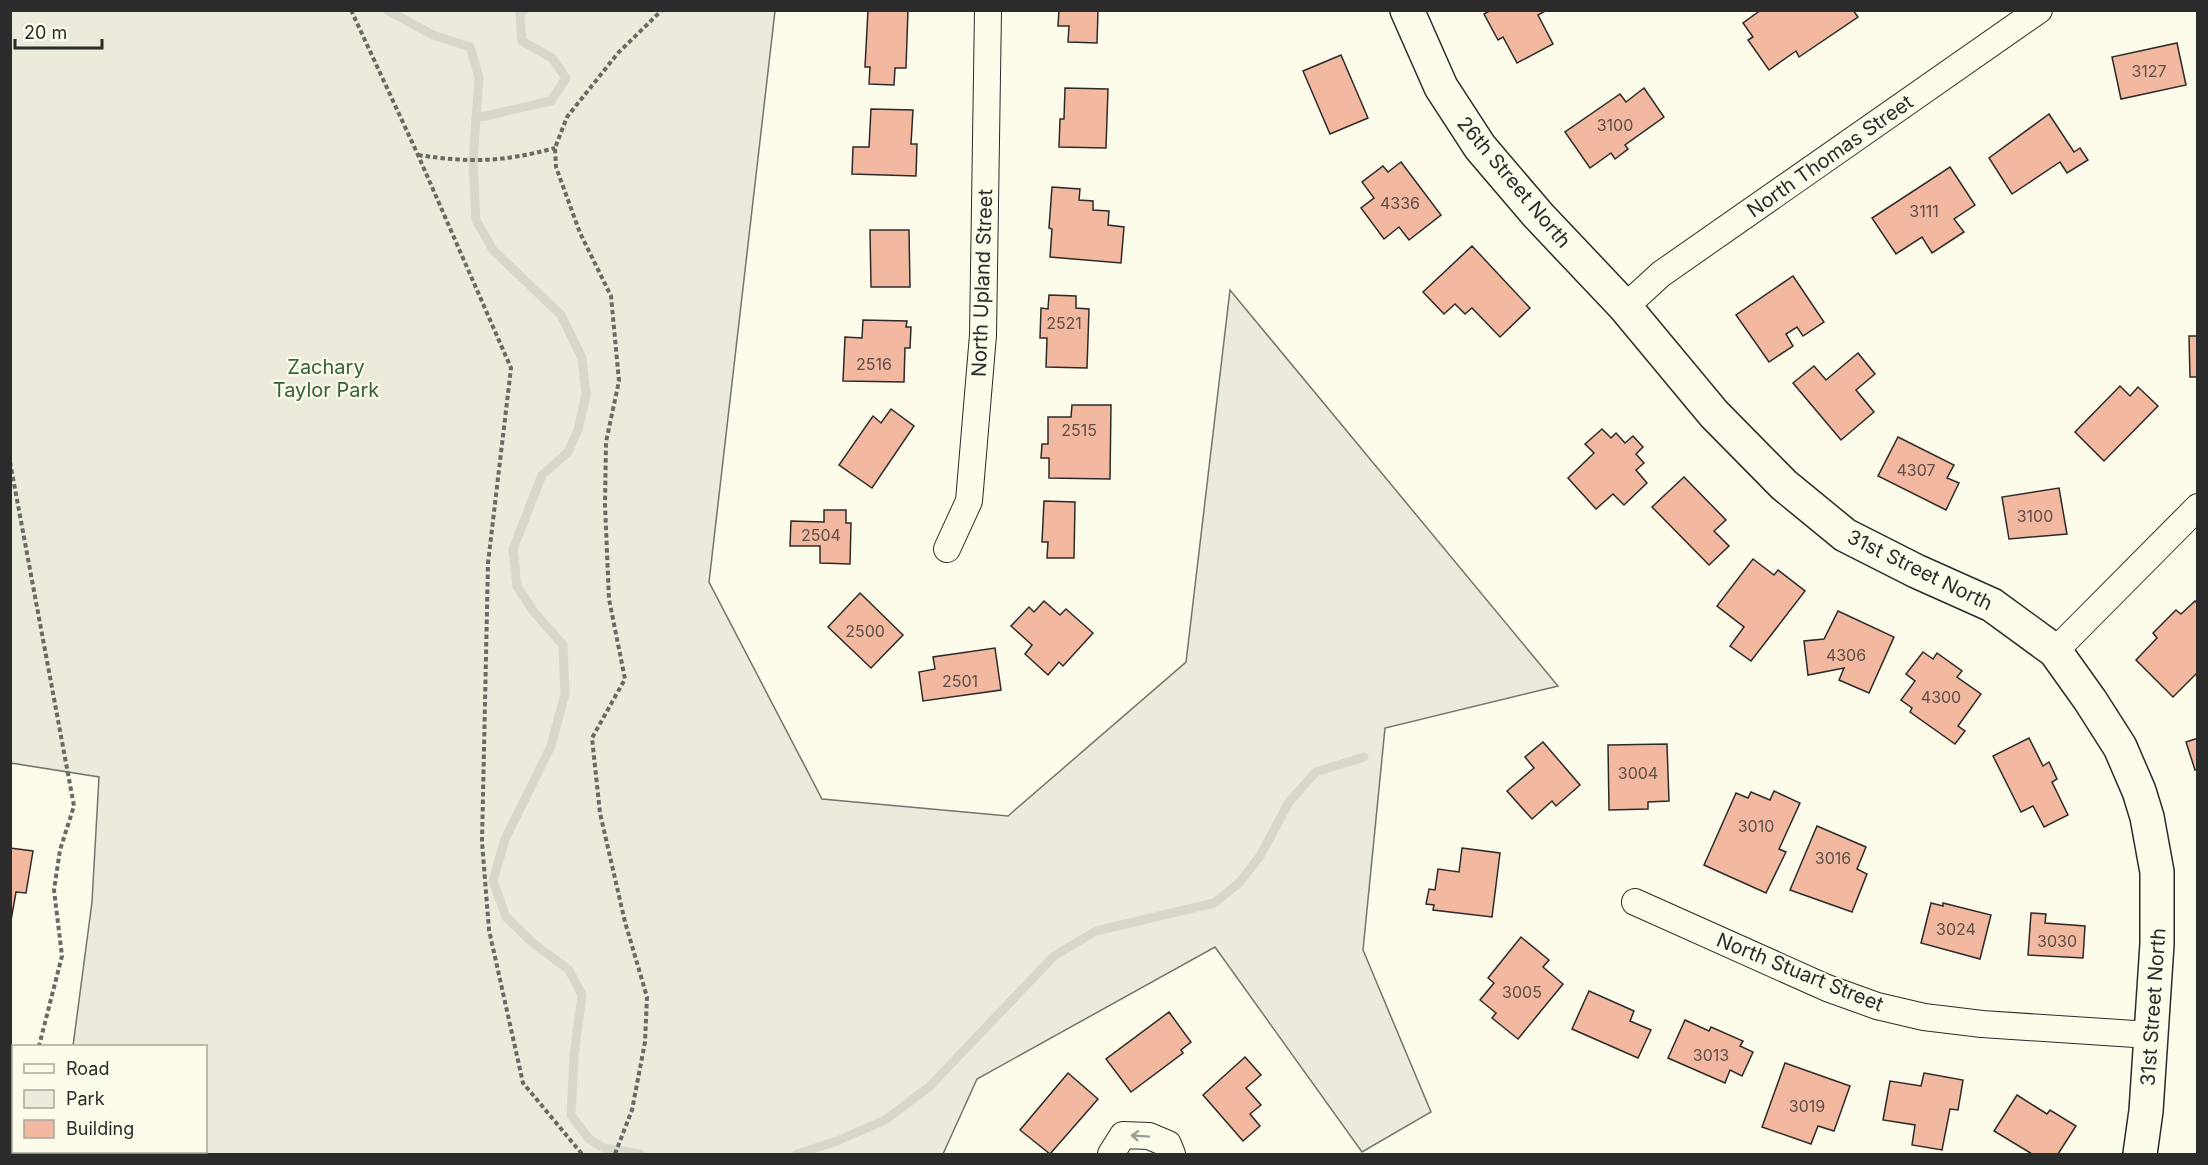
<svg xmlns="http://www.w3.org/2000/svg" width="2208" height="1165" viewBox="0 0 2208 1165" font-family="Inter,sans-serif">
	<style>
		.green { fill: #ecebdb; stroke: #74746e; stroke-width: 1.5 }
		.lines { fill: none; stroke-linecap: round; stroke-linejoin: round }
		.stream { stroke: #d8d7c9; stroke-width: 9 }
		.building { fill: #f2b8a0; stroke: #2b2b2b; stroke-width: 1.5 }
		.minor-casing { stroke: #2b2b2b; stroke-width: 28 }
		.tertiary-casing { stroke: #2b2b2b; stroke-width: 36 }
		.path { stroke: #6a6964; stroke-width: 4; stroke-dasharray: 4.5 3; stroke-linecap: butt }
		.minor { stroke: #fdfbea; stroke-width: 26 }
		.tertiary { stroke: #fdfbea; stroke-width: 33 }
		.oneway { stroke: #9e9d94 }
		.labels { text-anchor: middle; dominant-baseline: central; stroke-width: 4.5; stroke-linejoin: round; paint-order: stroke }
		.number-label { font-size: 16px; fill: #5d4e48 }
		.street-label { font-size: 20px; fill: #2b2b2b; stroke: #fdfbea }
		.park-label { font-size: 20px; fill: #34623c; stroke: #fdfbea }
	</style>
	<rect width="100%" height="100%" fill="#fdfbea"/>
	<path class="green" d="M 10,11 L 775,11 L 709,582 L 822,799 L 1008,816 L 1186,662 L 1230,290 L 1558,686 L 1385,728 L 1363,950 L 1431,1112 L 1362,1152 L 1215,947 L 977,1079 L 943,1154 L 59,1154 L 59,1152 L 206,1152 L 206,1046 L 73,1046 L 92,902 L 99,777 L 11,763 Z"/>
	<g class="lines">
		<g class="stream">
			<path d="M 387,10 L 433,35 L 470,47 L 479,77 L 476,118"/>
			<path d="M 524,10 L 520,13 L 522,41 L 552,58 L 566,78 L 551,101 L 476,118 L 473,162 L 476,220 L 493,250 L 561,315 L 582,358 L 586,395 L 578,430 L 568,452 L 542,475 L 513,549 L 517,586 L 534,612 L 563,645 L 565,694 L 551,746 L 505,839 L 493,881 L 506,917 L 533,943 L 569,970 L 582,995 L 574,1055 L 571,1115 L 589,1139 L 604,1148 L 640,1154"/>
			<path d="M 797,1154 L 837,1141 L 885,1120 L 929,1087 L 1054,956 L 1096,931 L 1214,903 L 1239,883 L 1260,856 L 1289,802 L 1316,772 L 1364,757"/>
		</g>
	</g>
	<g class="building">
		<path d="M 868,10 L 908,10 L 906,68 L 895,68 L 894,85 L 869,84 L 870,67 L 865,67 Z"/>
		<path d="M 1059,10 L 1098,10 L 1097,43 L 1068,42 L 1069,26 L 1058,26 Z"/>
		<path d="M 1491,10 L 1547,10 L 1538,15 L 1553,44 L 1517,63 L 1503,37 L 1498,40 L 1484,14 Z"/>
		<path d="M 1761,10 L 1853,10 L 1858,17 L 1799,57 L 1796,51 L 1769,70 L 1748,40 L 1753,37 L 1743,23 Z"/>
		<path d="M 2177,43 L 2186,85 L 2121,99 L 2112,57 Z"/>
		<path d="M 1341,55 L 1368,118 L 1330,134 L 1303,71 Z"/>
		<path d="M 1065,88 L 1108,89 L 1106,148 L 1059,147 L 1060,119 L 1064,119 Z"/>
		<path d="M 1644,88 L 1664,117 L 1625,145 L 1628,149 L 1615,159 L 1611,153 L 1590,168 L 1565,132 L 1620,94 L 1626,102 Z"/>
		<path d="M 871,109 L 913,110 L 911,144 L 917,144 L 916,176 L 852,174 L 853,147 L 869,147 Z"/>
		<path d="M 2049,114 L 2074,152 L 2080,148 L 2088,160 L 2067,173 L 2060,162 L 2012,194 L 1989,158 Z"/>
		<path d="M 1401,162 L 1441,215 L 1409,240 L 1399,227 L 1384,239 L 1361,208 L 1374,198 L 1362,182 L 1383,166 L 1388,172 Z"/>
		<path d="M 1950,167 L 1975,205 L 1954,219 L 1964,232 L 1932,253 L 1922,237 L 1896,254 L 1872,218 Z"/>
		<path d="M 1052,187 L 1080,189 L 1079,200 L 1093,201 L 1093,210 L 1109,211 L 1108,225 L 1124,227 L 1121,263 L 1050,257 L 1052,229 L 1049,228 Z"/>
		<path d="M 870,230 L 909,230 L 910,287 L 871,287 Z"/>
		<path d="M 1472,246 L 1530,308 L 1500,337 L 1472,308 L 1465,314 L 1455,304 L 1444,314 L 1423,292 Z"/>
		<path d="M 1793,276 L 1824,322 L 1803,336 L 1797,327 L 1786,334 L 1793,346 L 1769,362 L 1736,315 Z"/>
		<path d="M 1049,295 L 1076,296 L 1076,308 L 1089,309 L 1087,368 L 1046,367 L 1047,338 L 1040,338 L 1041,308 L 1048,309 Z"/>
		<path d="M 863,320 L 907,321 L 906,327 L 911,327 L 910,348 L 905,348 L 904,382 L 843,381 L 845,337 L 862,338 Z"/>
		<path d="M 2189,336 L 2198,336 L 2198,377 L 2190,377 Z"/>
		<path d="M 1858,353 L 1875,374 L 1856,390 L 1874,412 L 1841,440 L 1793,383 L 1814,366 L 1826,380 Z"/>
		<path d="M 2120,386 L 2130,396 L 2138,387 L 2158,406 L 2104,461 L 2075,432 Z"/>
		<path d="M 1072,405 L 1111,405 L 1110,479 L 1049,478 L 1049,458 L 1041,458 L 1042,444 L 1048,444 L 1048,417 L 1071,417 Z"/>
		<path d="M 891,409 L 914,426 L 872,488 L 839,465 L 873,416 L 881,423 Z"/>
		<path d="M 1602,429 L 1611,438 L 1616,433 L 1625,443 L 1633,436 L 1643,447 L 1636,454 L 1644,463 L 1636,470 L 1647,483 L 1624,505 L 1613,494 L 1596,509 L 1568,478 L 1594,453 L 1585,444 Z"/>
		<path d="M 1898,437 L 1954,465 L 1947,478 L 1959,483 L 1946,510 L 1878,476 Z"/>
		<path d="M 1684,477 L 1726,520 L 1714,531 L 1729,546 L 1709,565 L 1652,507 Z"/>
		<path d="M 2059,488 L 2067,534 L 2009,539 L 2002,497 Z"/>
		<path d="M 1044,501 L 1075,502 L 1074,558 L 1047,558 L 1048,542 L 1042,542 Z"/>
		<path d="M 824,510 L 846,510 L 846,523 L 851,523 L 850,564 L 820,563 L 820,546 L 790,546 L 791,521 L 824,522 Z"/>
		<path d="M 1753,559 L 1774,575 L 1778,570 L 1805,591 L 1751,661 L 1730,646 L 1744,627 L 1717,606 Z"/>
		<path d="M 860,593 L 903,635 L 871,668 L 828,627 Z"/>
		<path d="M 1044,601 L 1060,615 L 1066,609 L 1093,633 L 1063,666 L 1059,662 L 1048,675 L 1025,654 L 1032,645 L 1011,626 L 1029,607 L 1034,612 Z"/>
		<path d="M 2195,601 L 2198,604 L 2198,672 L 2173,697 L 2136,660 L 2157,638 L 2153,633 L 2176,610 L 2181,614 Z"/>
		<path d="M 1838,611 L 1894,637 L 1869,693 L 1839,680 L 1844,668 L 1808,675 L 1804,641 L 1824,639 Z"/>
		<path d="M 995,648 L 1001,690 L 923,701 L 919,672 L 935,669 L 933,657 Z"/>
		<path d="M 1923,652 L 1933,659 L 1937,653 L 1962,671 L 1957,677 L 1981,694 L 1958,726 L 1965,731 L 1955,744 L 1910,712 L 1912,708 L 1901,700 L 1915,681 L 1906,674 Z"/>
		<path d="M 2029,738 L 2043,766 L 2049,762 L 2057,779 L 2052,782 L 2068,815 L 2044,827 L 2033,806 L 2021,812 L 1993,756 Z"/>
		<path d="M 2198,738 L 2198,769 L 2195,770 L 2186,742 Z"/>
		<path d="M 1543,742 L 1580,785 L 1556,806 L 1552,801 L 1532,819 L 1507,791 L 1534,768 L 1525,757 Z"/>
		<path d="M 1667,744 L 1669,801 L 1648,802 L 1648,809 L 1609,810 L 1608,745 Z"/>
		<path d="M 1774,791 L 1800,803 L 1779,849 L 1786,852 L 1766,893 L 1704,865 L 1736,793 L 1748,798 L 1751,792 L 1770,800 Z"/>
		<path d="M 1817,826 L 1866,847 L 1857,869 L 1867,874 L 1852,912 L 1790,890 Z"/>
		<path d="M 10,848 L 33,851 L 26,893 L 16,892 L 10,926 Z"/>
		<path d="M 1462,848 L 1500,853 L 1492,917 L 1433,910 L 1434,905 L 1426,904 L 1429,889 L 1435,890 L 1438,869 L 1459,872 Z"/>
		<path d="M 1931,903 L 1943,906 L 1943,903 L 1991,915 L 1980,959 L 1921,943 Z"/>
		<path d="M 2031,913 L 2046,914 L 2045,923 L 2085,926 L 2083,958 L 2028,955 Z"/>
		<path d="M 1521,937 L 1549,960 L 1543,967 L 1563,984 L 1518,1039 L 1492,1018 L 1496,1013 L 1480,1000 L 1494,983 L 1488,978 Z"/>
		<path d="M 1589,991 L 1634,1011 L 1630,1021 L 1651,1030 L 1638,1058 L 1572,1029 Z"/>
		<path d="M 1169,1012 L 1191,1042 L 1181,1050 L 1183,1053 L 1131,1092 L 1106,1059 Z"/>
		<path d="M 1685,1020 L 1709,1031 L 1711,1027 L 1743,1041 L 1740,1046 L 1753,1052 L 1742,1076 L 1730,1070 L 1725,1083 L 1668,1058 Z"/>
		<path d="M 1245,1057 L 1261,1075 L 1246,1088 L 1261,1105 L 1250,1114 L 1260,1126 L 1243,1141 L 1203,1095 Z"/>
		<path d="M 1785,1063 L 1850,1086 L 1834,1131 L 1818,1126 L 1811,1144 L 1762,1127 Z"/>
		<path d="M 1068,1073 L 1098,1099 L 1050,1154 L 1020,1130 Z"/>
		<path d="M 1924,1073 L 1963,1080 L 1958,1110 L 1950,1109 L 1942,1150 L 1912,1145 L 1915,1125 L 1883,1120 L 1890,1081 L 1921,1086 Z"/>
		<path d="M 2017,1095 L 2047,1114 L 2050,1110 L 2076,1126 L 2058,1154 L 2032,1154 L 1994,1131 Z"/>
	</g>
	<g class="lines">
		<g class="minor-casing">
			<g id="minor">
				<path d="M 1625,307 L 1661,274 L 2039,10"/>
				<path d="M 947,549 L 969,501 L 983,335 L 988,10"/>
				<path d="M 2055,651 L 2198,507"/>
				<path d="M 1635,902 L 1827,988 L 1877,1006 L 1924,1017 L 1982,1024 L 2150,1035"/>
				<path d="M 1111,1154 L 1123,1135 L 1149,1136 L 1168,1144 L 1172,1154"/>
			</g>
		</g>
		<g class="tertiary-casing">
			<path id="tertiary" d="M 1407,10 L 1441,87 L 1480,147 L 1538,215 L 1625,307 L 1714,414 L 1784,485 L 1845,535 L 1916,571 L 1992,605 L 2055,651 L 2090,700 L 2120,747 L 2139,791 L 2147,817 L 2157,872 L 2157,944 L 2146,1111 L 2140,1154"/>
		</g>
		<g class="path">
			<path d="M 351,10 L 418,155 L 511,368 L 488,563 L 482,842 L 489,930 L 523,1083 L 582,1154"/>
			<path d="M 418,155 C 472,163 503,162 555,148"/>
			<path d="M 10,462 L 74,806 L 60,850 L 54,890 L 62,956 L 39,1046"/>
			<path d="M 23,1154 L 24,1152"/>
			<path d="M 615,1154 L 632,1110 L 645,1042 L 647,997 L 625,922 L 600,813 L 592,738 L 625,679 L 609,599 L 605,505 L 606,442 L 619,381 L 611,296 L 580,233 L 556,167 L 555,148 L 567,117 L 618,53 L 662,10"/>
		</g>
		<use href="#minor" class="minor"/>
		<use href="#tertiary" class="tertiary"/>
	</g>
	<defs><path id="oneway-shaft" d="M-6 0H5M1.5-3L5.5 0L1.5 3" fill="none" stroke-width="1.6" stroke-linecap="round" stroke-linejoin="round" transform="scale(1.5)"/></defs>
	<use class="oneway" href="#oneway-shaft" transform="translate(1140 1136) rotate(-176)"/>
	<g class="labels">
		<g class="number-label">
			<text x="2149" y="71">3127</text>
			<text x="1615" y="125">3100</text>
			<text x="1400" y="203">4336</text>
			<text x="1924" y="211">3111</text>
			<text x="1064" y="323">2521</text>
			<text x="874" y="364">2516</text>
			<text x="1079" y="430">2515</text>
			<text x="1916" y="470">4307</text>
			<text x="2035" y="516">3100</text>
			<text x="821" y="535">2504</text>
			<text x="865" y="631">2500</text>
			<text x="1846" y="655">4306</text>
			<text x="960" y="681">2501</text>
			<text x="1941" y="697">4300</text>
			<text x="1638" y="773">3004</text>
			<text x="1756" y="826">3010</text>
			<text x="1833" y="858">3016</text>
			<text x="1956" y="929">3024</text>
			<text x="2057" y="941">3030</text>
			<text x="1522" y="992">3005</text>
			<text x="1711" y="1055">3013</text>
			<text x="1807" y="1106">3019</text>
		</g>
		<g class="street-label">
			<text transform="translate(1830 156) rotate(-35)">North Thomas Street</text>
			<text transform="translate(1514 182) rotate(50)">26th Street North</text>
			<text transform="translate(982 283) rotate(-88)">North Upland Street</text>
			<text transform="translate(1920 570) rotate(26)">31st Street North</text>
			<text transform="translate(1800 972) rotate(22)">North Stuart Street</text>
			<text transform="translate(2153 1007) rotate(-86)">31st Street North</text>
		</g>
		<g class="park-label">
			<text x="326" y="367">Zachary<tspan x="326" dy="23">Taylor Park</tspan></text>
		</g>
	</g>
	<rect width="2208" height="1165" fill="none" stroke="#2b2b2b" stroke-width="24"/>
	<rect x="12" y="1045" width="195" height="108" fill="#fdfbea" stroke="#a9a89e" stroke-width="1.5"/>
	<rect x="24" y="1064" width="30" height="9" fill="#fdfbea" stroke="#a9a89e" stroke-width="1.5"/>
	<text x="66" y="1075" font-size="18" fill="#2b2b2b">Road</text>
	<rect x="24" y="1090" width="30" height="18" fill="#ecebdb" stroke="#a9a89e" stroke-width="1.5"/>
	<text x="66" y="1105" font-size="18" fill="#2b2b2b">Park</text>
	<rect x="24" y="1120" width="30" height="18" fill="#f2b8a0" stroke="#a9a89e" stroke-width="1.5"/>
	<text x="66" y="1135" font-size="18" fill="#2b2b2b">Building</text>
	<path d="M15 39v9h87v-9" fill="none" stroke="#2b2b2b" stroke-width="3"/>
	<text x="24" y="39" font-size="18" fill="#2b2b2b" stroke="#fdfbea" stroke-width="4.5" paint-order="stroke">20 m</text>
</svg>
